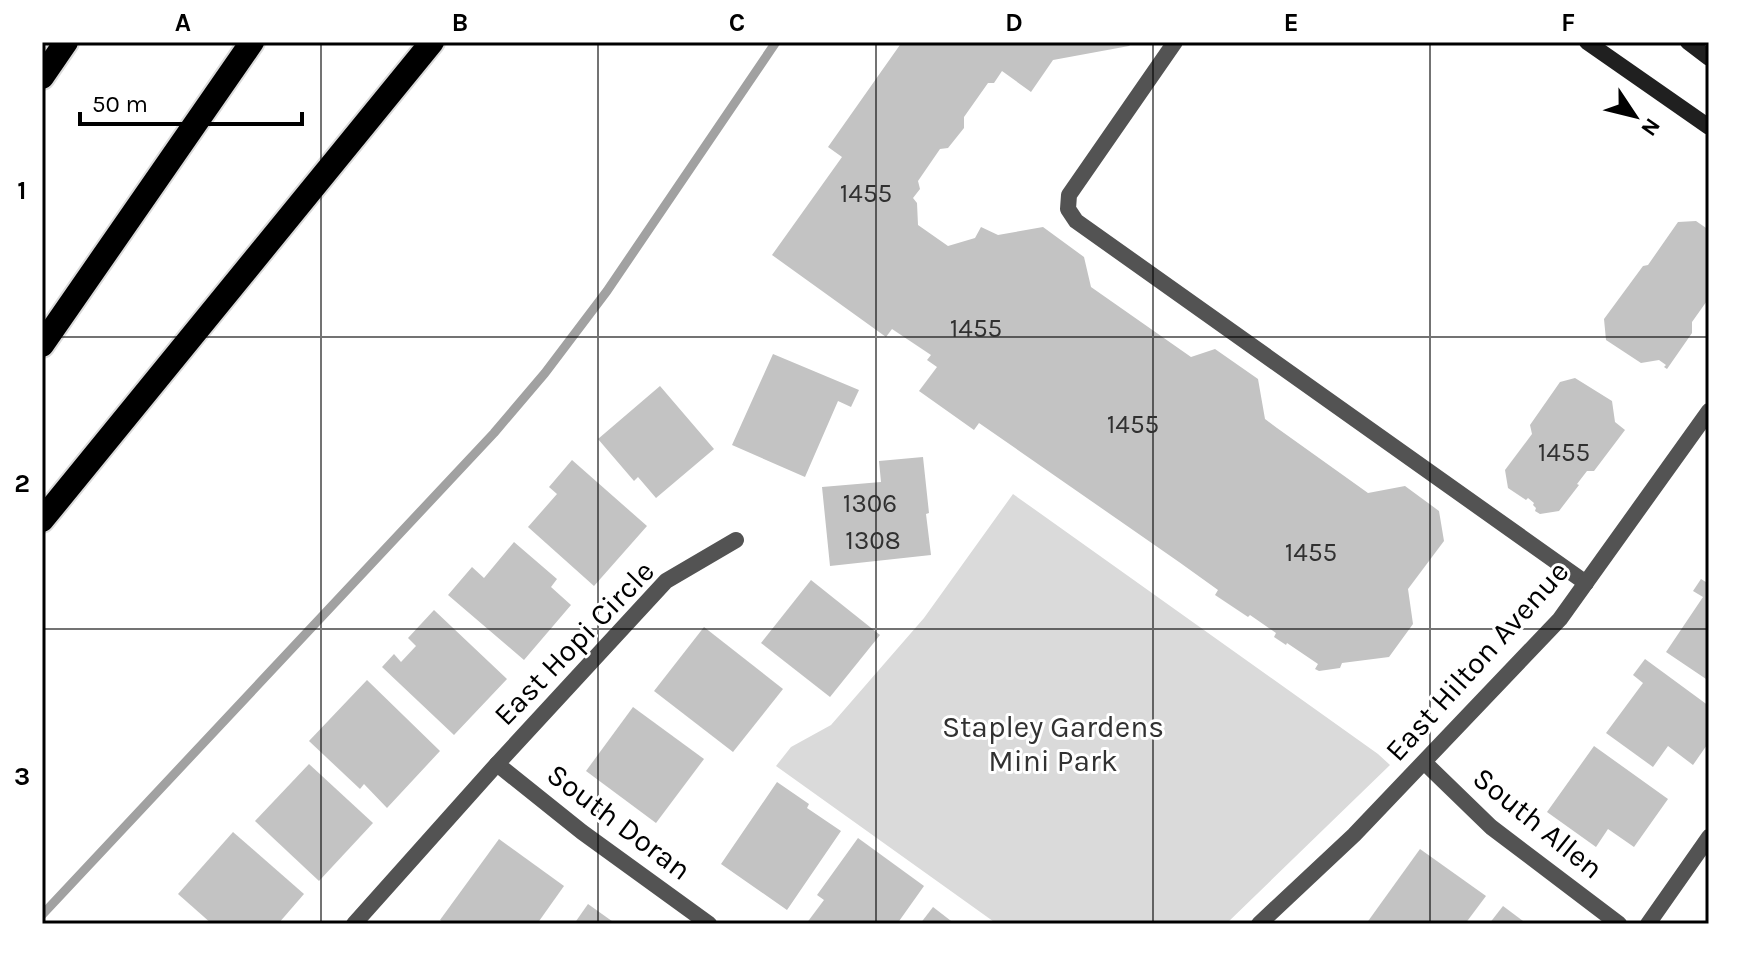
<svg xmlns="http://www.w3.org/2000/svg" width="1751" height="966" viewBox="0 0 1751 966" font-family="Karla,sans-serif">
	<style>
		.green { fill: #dadada }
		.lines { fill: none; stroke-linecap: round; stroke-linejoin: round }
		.stream { stroke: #a1a1a1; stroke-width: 9 }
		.building { fill: #c3c3c3 }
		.highway-casing { stroke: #dbdbdb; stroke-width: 28 }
		.lane { stroke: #535353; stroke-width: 16 }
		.street { stroke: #535353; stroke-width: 16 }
		.secondary { stroke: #202020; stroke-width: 16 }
		.highway { stroke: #000; stroke-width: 24 }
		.grid { fill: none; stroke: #000; stroke-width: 2; stroke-opacity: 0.55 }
		.labels { text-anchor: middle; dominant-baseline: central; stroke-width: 6; stroke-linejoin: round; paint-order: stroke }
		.number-label { font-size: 26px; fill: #313131 }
		.street-label { font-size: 30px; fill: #000; stroke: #fff }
		.park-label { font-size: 30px; fill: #313131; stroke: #fff }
		.neatline { fill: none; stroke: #000; stroke-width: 3 }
		.grid-label { font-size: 26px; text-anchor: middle; font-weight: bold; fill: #000 }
	</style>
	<rect width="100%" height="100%" fill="#fff"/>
	<path class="green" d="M 1013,494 L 1378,754 L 1390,765 L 1226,924 L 997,924 L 776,766 L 791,747 L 831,725 L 924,618 Z"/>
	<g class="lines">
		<path class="stream" d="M 42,915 L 494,433 L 545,373 L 607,291 L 776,42"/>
	</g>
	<g class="building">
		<path d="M 902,42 L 1133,42 L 1129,46 L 1053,60 L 1031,92 L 1002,71 L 994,83 L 988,83 L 964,117 L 964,128 L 948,148 L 940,149 L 918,181 L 920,189 L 913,198 L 917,203 L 918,225 L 948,246 L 975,238 L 981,227 L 998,235 L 1043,227 L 1084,257 L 1091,287 L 1191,357 L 1215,349 L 1258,379 L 1265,419 L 1277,428 L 1368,493 L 1405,486 L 1439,511 L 1444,541 L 1408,589 L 1413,624 L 1389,657 L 1342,663 L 1340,668 L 1319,671 L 1315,669 L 1318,664 L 1287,643 L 1286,645 L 1274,637 L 1276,633 L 1250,615 L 1248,617 L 1215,595 L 1218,590 L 1179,562 L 979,423 L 974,430 L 919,391 L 937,367 L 927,360 L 931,355 L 892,329 L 886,337 L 772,255 L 842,157 L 828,147 Z"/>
		<path d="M 1696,221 L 1709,230 L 1709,298 L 1692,322 L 1692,333 L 1667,369 L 1664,367 L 1666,365 L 1659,360 L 1641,363 L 1606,340 L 1604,319 L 1643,266 L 1648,265 L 1678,222 Z"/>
		<path d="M 773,354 L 859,390 L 851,407 L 838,401 L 805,477 L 732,445 Z"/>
		<path d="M 1575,378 L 1612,401 L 1615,422 L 1625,430 L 1594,471 L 1587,471 L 1577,484 L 1579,485 L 1559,511 L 1540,514 L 1535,511 L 1536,508 L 1533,505 L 1534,503 L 1528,498 L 1526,500 L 1508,488 L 1505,470 L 1532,434 L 1530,425 L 1560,382 Z"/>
		<path d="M 660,386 L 714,449 L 656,498 L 638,477 L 634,481 L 598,439 Z"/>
		<path d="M 923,457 L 929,513 L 926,514 L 931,555 L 830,566 L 822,487 L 881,482 L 879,461 Z"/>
		<path d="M 572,460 L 647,526 L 594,586 L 528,527 L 557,494 L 549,487 Z"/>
		<path d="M 514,542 L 557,579 L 551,587 L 571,605 L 524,660 L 448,595 L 472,567 L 484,578 Z"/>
		<path d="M 1701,579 L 1709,584 L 1709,681 L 1666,652 L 1703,597 L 1693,591 Z"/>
		<path d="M 811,580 L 880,635 L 830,697 L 761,643 Z"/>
		<path d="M 434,610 L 507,679 L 454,735 L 382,667 L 394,654 L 401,662 L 416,646 L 408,638 Z"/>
		<path d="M 704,627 L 783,689 L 733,752 L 654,691 Z"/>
		<path d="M 1645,659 L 1709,706 L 1709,742 L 1693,765 L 1668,746 L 1653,767 L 1606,733 L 1643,683 L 1633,675 Z"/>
		<path d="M 367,680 L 440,751 L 387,808 L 364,784 L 360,789 L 309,741 Z"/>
		<path d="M 633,707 L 704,759 L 656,823 L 586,771 Z"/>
		<path d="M 1594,746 L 1668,799 L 1634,847 L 1608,829 L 1596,847 L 1547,812 Z"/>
		<path d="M 309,764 L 373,823 L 319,881 L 255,821 Z"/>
		<path d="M 777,782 L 809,804 L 807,808 L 841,831 L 787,910 L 721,864 Z"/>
		<path d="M 233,832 L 304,894 L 278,924 L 212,924 L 178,894 Z"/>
		<path d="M 858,838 L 924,886 L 897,924 L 806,924 L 824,900 L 817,895 Z"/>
		<path d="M 499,839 L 564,886 L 537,924 L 446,924 L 440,920 Z"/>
		<path d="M 1420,849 L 1486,896 L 1465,924 L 1366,924 Z"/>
		<path d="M 588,904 L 616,924 L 574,924 Z"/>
		<path d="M 1503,906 L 1527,924 L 1489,924 Z"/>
		<path d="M 933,907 L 955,924 L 920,924 Z"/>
	</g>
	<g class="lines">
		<g class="highway-casing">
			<g id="highway">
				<path d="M 42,77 L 66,42"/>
				<path d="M 42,345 L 252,42"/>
				<path d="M 42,520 L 432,42"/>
			</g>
		</g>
		<path class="lane" d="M 1175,42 L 1069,195 L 1068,209 L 1076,221 L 1586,583"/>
		<g class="street">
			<path d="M 1425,763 L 1491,827 L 1619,924"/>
			<path d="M 497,764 L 582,832 L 709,924"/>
			<path d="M 354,924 L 497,764 L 666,581 L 736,540"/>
			<path d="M 1259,924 L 1354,835 L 1560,619 L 1709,411"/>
			<path d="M 1648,924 L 1709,837"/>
		</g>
		<g class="secondary">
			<path d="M 1587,42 L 1709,127"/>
			<path d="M 1688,42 L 1709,58"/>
		</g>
		<use href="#highway" class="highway"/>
	</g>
	<path class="grid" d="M 321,42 L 321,924M 598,42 L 598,924M 876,42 L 876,924M 1153,42 L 1153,924M 1430,42 L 1430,924M 42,337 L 1709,337M 42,629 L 1709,629"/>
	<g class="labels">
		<g class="number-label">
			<text x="866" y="193">1455</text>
			<text x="976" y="328">1455</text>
			<text x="1133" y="424">1455</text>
			<text x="1564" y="452">1455</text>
			<text x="870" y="503">1306</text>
			<text x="873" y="540">1308</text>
			<text x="1311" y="552">1455</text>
		</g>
		<g class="street-label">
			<text transform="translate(574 643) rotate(-46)">East Hopi Circle</text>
			<text transform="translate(1477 661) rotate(-48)">East Hilton Avenue</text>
			<text transform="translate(619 822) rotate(37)">South Doran</text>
			<text transform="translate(1538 823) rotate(39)">South Allen</text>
		</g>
		<g class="park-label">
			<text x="1053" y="727">Stapley Gardens<tspan x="1053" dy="34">Mini Park</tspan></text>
		</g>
	</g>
	<rect width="1751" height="966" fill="none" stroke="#ffffff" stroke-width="88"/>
	<g transform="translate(1635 116) rotate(125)" stroke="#ffffff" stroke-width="6" paint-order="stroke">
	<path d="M0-6L14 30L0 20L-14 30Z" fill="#000000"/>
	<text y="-12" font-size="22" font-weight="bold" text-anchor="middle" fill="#000000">N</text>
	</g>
	<path d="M80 112v12h222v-12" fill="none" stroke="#000000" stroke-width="4"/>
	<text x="92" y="112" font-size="24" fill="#000000" stroke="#ffffff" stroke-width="6" paint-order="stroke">50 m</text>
	<rect x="44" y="44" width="1663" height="878" class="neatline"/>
	<g class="grid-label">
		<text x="183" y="31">A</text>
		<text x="460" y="31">B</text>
		<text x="737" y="31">C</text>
		<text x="1014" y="31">D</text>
		<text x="1291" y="31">E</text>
		<text x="1568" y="31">F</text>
		<text x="22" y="199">1</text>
		<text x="22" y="492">2</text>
		<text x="22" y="785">3</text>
	</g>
</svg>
